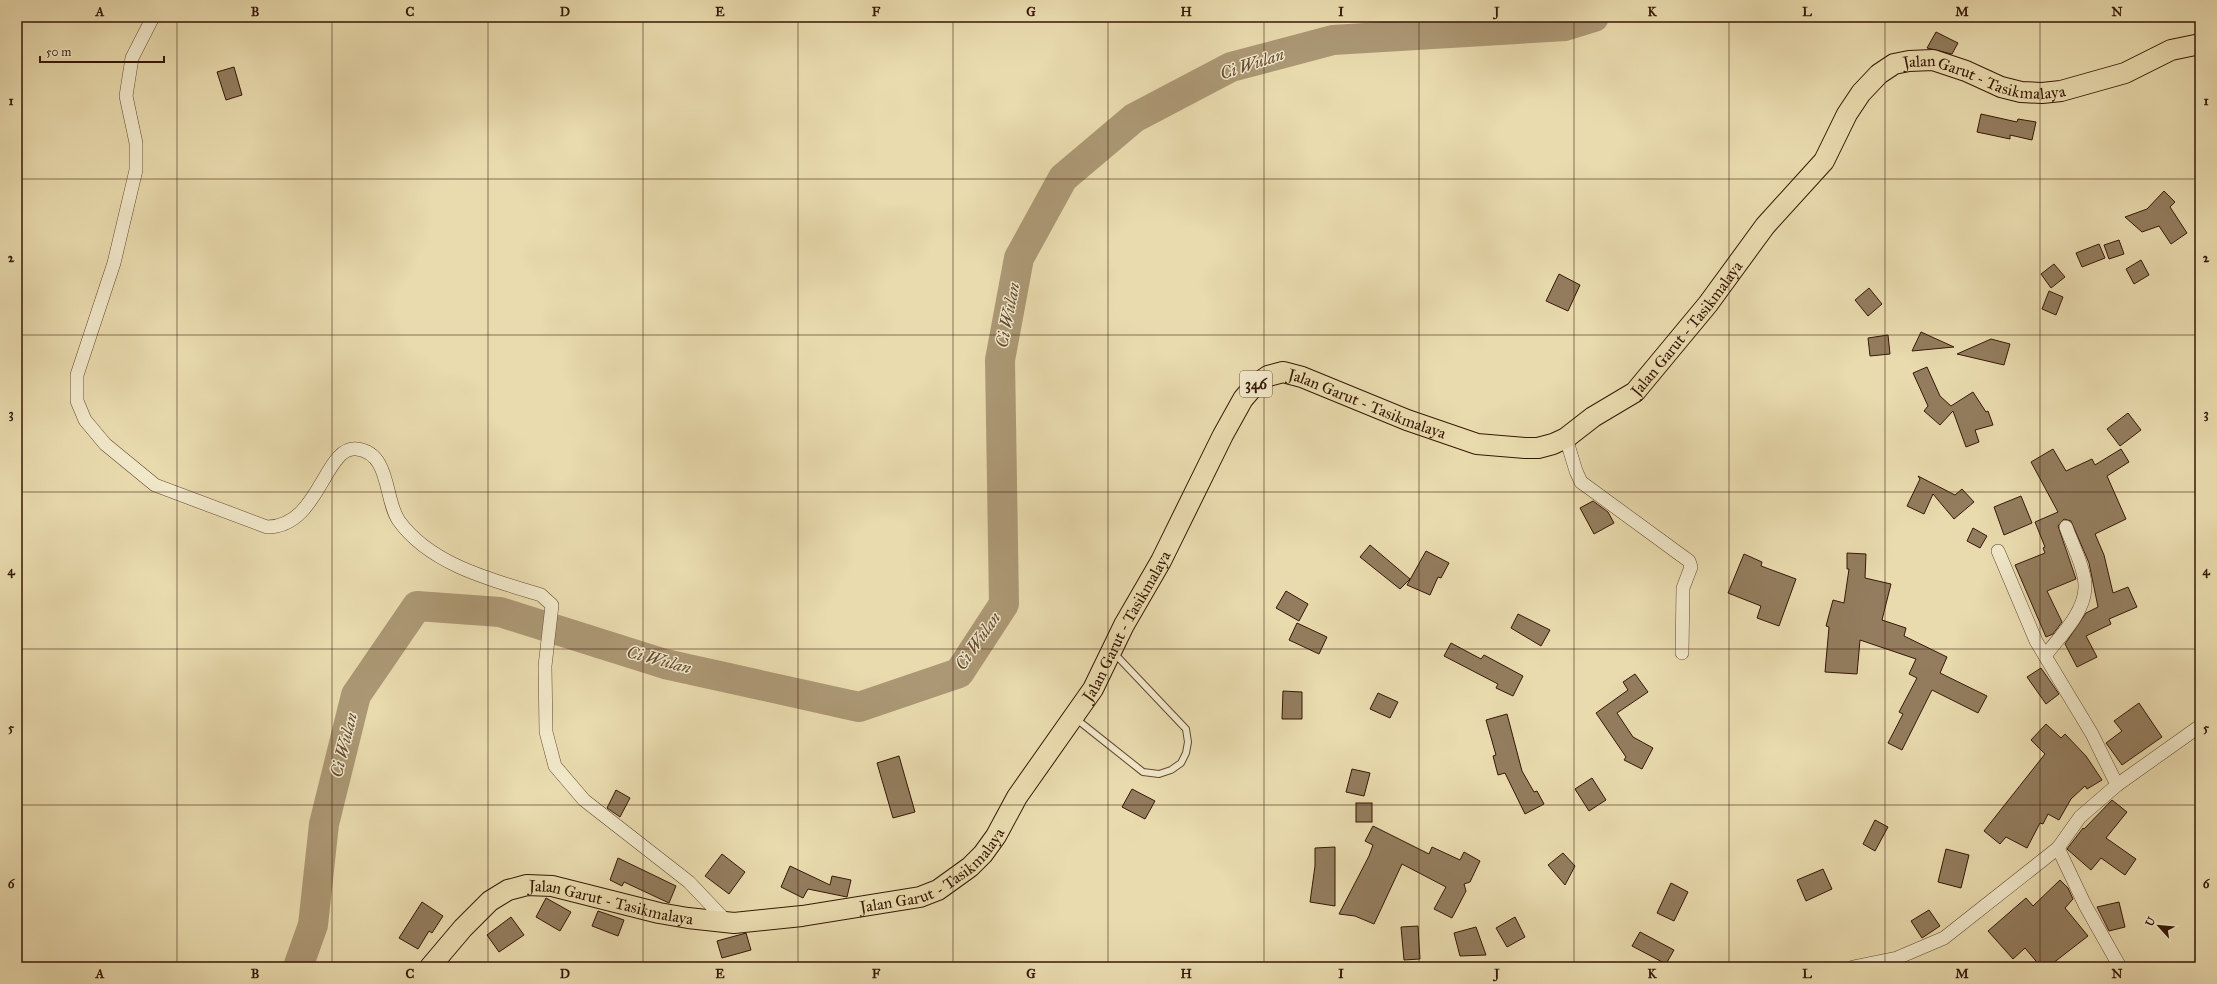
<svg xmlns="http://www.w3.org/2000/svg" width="2217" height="984" viewBox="0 0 2217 984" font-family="'IM FELL Great Primer',serif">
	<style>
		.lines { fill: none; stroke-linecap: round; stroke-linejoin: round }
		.river { stroke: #ac9875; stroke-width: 30 }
		.building { fill: #937d5e; stroke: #361707 }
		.service-casing { stroke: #634831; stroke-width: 8 }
		.minor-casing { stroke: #634831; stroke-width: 14 }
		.primary-casing { stroke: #361707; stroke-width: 22 }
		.service { stroke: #f1e8ca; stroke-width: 6 }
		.minor { stroke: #f1e8ca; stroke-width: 13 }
		.primary { stroke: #e9dbae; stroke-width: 20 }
		.grid { fill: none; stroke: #361707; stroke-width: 1; stroke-opacity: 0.55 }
		.labels { text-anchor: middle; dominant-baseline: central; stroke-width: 3; stroke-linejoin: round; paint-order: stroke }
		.shield { fill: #f1e8ca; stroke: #6e5642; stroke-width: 1 }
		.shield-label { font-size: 15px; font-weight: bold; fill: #361707 }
		.street-label { font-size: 16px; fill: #361707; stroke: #f1e8ca }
		.water-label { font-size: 17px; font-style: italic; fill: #654b33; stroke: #f1e8ca }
		.neatline { fill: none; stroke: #361707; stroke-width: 1.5 }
		.grid-label { font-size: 13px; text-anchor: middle; font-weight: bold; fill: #361707 }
	</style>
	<rect width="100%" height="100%" fill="#e9dbae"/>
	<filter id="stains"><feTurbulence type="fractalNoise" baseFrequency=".005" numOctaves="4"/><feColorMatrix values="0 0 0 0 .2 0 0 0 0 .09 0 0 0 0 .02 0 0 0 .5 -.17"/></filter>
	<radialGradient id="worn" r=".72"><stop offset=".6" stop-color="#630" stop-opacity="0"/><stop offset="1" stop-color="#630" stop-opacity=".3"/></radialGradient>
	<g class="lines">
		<path class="river" d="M 298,967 L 313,925 L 324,824 L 356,695 L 417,606 L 500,612 L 665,664 L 859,707 L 959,673 L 1004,604 L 1000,360 L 1019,258 L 1063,178 L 1134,118 L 1231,67 L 1333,40 L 1565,26 L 1594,17"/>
	</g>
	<g class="building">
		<path d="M 1936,32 L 1958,43 L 1952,54 L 1927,48 Z"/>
		<path d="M 234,67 L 242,95 L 226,100 L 217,72 Z"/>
		<path d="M 1981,114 L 2017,122 L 2018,119 L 2036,122 L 2032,140 L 2010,135 L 2010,139 L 1977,132 Z"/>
		<path d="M 2164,191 L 2175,202 L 2170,207 L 2187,233 L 2171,244 L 2159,226 L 2142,232 L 2125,217 L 2147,209 Z"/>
		<path d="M 2119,240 L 2124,254 L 2109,259 L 2104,245 Z"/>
		<path d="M 2099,244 L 2105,258 L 2082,267 L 2076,253 Z"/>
		<path d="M 2141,260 L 2149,275 L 2134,284 L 2126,269 Z"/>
		<path d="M 2054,264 L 2065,277 L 2051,288 L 2041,274 Z"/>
		<path d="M 1559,274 L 1580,285 L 1568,311 L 1546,301 Z"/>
		<path d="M 1869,288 L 1882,304 L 1868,316 L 1855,300 Z"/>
		<path d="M 2049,291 L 2063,297 L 2056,315 L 2042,309 Z"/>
		<path d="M 1921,332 L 1954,347 L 1912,351 Z"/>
		<path d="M 1888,335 L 1890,354 L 1870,356 L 1868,338 Z"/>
		<path d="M 1991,339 L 2010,344 L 2004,365 L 1957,354 Z"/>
		<path d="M 1927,367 L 1940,396 L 1951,406 L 1973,392 L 1986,412 L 1988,411 L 1993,425 L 1975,430 L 1979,442 L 1966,447 L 1953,411 L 1940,425 L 1924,411 L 1928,406 L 1913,373 Z"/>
		<path d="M 2128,413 L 2141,430 L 2120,446 L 2107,429 Z"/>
		<path d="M 2053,449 L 2066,471 L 2092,459 L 2095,465 L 2121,449 L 2129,462 L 2107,476 L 2126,519 L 2095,534 L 2104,555 L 2113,593 L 2128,587 L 2137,607 L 2109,619 L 2111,624 L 2086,636 L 2097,657 L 2077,667 L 2065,644 L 2086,613 L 2098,607 L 2089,563 L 2071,521 L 2064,519 L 2058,526 L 2076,579 L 2047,591 L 2062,622 L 2053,634 L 2046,637 L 2015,565 L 2045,553 L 2043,548 L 2045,547 L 2035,522 L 2058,512 L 2031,462 Z"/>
		<path d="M 1918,476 L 1955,495 L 1962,489 L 1974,502 L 1954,519 L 1933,494 L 1924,514 L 1907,506 L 1920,479 Z"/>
		<path d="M 2021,496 L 2032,523 L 2004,535 L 1994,507 Z"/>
		<path d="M 1593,501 L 1608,512 L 1614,523 L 1594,534 L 1580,508 Z"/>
		<path d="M 1973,528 L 1987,536 L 1980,548 L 1967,541 Z"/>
		<path d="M 1370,545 L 1410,579 L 1400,589 L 1360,557 Z"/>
		<path d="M 1426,551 L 1449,563 L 1441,578 L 1438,577 L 1430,595 L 1407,585 Z"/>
		<path d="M 1847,553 L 1866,554 L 1865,578 L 1891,584 L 1882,620 L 1906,628 L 1904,636 L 1947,657 L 1940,673 L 1987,696 L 1978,713 L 1932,690 L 1902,750 L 1888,743 L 1903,714 L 1899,712 L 1917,678 L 1909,674 L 1916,659 L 1860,640 L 1857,674 L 1825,672 L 1829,627 L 1826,626 L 1833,600 L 1844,603 L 1849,569 L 1847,569 Z"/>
		<path d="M 1744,554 L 1762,562 L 1761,566 L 1796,579 L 1779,626 L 1757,618 L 1761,606 L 1728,593 Z"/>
		<path d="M 1286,591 L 1308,604 L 1299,621 L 1276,608 Z"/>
		<path d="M 1518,614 L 1550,630 L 1541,646 L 1511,628 Z"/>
		<path d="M 1297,623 L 1327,637 L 1319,654 L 1289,640 Z"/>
		<path d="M 1451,643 L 1481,659 L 1484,655 L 1523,676 L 1513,696 L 1496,688 L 1498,684 L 1444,656 Z"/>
		<path d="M 2041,668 L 2059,694 L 2046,704 L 2027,677 Z"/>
		<path d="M 1635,674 L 1648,692 L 1617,713 L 1633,737 L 1653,748 L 1642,769 L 1624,760 L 1626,757 L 1596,713 L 1628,690 L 1623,682 Z"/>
		<path d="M 1283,691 L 1302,692 L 1302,719 L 1282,719 Z"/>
		<path d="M 1378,693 L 1398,702 L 1390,718 L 1370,709 Z"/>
		<path d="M 2139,703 L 2162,737 L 2122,765 L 2106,743 L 2122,731 L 2114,721 Z"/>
		<path d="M 1507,714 L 1522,771 L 1534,792 L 1537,791 L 1544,804 L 1525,814 L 1505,773 L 1498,775 L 1493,756 L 1496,755 L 1486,720 Z"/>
		<path d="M 2046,724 L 2061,738 L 2065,734 L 2086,756 L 2102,780 L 2087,789 L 2085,786 L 2071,799 L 2059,820 L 2048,814 L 2043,824 L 2040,823 L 2027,848 L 2006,837 L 2000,844 L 1984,831 L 2045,754 L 2031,740 Z"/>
		<path d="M 899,756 L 915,812 L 893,818 L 877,763 Z"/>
		<path d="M 1352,769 L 1370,773 L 1364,796 L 1346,792 Z"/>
		<path d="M 1592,778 L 1606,800 L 1589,811 L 1575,789 Z"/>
		<path d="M 1132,789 L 1155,801 L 1145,819 L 1122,807 Z"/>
		<path d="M 616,790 L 630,798 L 620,817 L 607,808 Z"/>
		<path d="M 2112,800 L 2127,812 L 2106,838 L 2136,859 L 2125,875 L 2101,858 L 2091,870 L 2067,849 L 2083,828 L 2084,829 Z"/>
		<rect x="1356" y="803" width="16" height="19"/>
		<path d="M 1875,820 L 1888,827 L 1875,851 L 1863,844 Z"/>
		<path d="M 1373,826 L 1429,854 L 1432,847 L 1460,860 L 1464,852 L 1480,861 L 1470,882 L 1464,884 L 1466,891 L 1452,918 L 1434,909 L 1446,887 L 1402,864 L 1374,924 L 1355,916 L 1339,914 L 1369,856 L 1373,845 L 1365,841 Z"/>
		<path d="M 1335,847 L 1335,906 L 1310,902 L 1315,866 L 1315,848 Z"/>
		<path d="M 1946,849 L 1969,855 L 1961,888 L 1938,882 Z"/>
		<path d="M 1563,853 L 1575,866 L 1565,885 L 1548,865 Z"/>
		<path d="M 722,854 L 745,872 L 729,894 L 705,876 Z"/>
		<path d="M 618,858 L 676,886 L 669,903 L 624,882 L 622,886 L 610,880 Z"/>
		<path d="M 790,866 L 830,885 L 832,876 L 851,880 L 847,897 L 808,889 L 803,898 L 781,887 Z"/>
		<path d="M 1823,869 L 1832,889 L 1806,901 L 1797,880 Z"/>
		<path d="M 2060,880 L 2068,888 L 2073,899 L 2065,908 L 2088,936 L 2048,967 L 2041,967 L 2025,948 L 2013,959 L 1988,931 L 2026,898 L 2033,906 Z"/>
		<path d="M 1671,883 L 1688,892 L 1674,921 L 1657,913 Z"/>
		<path d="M 546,898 L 571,912 L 560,931 L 536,917 Z"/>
		<path d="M 422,902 L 443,916 L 432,933 L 429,931 L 418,949 L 399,938 Z"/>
		<path d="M 2119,902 L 2125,927 L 2109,931 L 2097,907 Z"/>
		<path d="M 1929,910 L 1940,926 L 1922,938 L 1911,921 Z"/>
		<path d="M 598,911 L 624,920 L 618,936 L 592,926 Z"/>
		<path d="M 511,917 L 524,935 L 499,952 L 487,935 Z"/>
		<path d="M 1515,917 L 1525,937 L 1507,947 L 1496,928 Z"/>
		<path d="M 1418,926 L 1420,959 L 1404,960 L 1401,927 Z"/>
		<path d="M 1476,927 L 1486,955 L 1460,956 L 1454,933 Z"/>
		<path d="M 1640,932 L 1674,950 L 1666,964 L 1632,946 Z"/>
		<path d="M 746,933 L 751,950 L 722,958 L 717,941 Z"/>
	</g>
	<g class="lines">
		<g class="service-casing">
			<path id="service" d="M 1075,718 L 1143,772 L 1159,774 L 1171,770 L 1181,763 L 1186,753 L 1188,742 L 1186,729 L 1113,652"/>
		</g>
		<g class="minor-casing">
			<g id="minor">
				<path d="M 153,17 L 132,58 L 126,96 L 136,143 L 136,170 L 114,263 L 77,375 L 77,401 L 85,420 L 105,444 L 155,485 L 267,527 C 320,527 324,445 357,449 C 391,453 384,500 399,521 C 431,565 492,580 541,595 L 552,605 L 545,666 L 546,732 L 555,766 L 584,800 L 689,882 L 726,921"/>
				<path d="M 1566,438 L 1576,471 L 1581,482 L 1689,561 L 1691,567 L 1683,588 L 1682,653"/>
				<path d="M 1998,551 L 2036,641 L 2092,734 L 2117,785"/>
				<path d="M 2045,656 C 2059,637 2084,614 2085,588 C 2086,571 2072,544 2066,527"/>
				<path d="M 2058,848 L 2085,905 L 2120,967"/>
				<path d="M 1853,967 L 1897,958 L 1944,938 L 2058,848 L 2080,817 L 2117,785 L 2200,726"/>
			</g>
		</g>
		<g class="primary-casing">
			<g id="primary">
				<path id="s1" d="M 430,967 L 463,928 L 490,901 L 508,890 L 527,885 L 552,886 L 659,913 L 688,918 L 734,923 L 802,916 L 920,897 L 938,890 L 970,867 L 983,854 L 996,836 L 1017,797 L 1093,689 L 1124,625 L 1161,561 L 1223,435 L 1243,399 L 1255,385 L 1268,376 L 1283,372 L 1302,377 L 1407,420 L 1477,444 L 1525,448 L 1538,448 L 1553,444 L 1566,438 L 1593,417 L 1635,392 L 1708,304 L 1765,226 L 1824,161 L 1847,114 L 1861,93 L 1879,74 L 1894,64 L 1909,61 L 1933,60 L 1966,71 L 2001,87 L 2021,92 L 2042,93 L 2061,91 L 2125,73 L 2171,50 L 2200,44"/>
			</g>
		</g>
		<use href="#service" class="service"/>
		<use href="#minor" class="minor"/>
		<use href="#primary" class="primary"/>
	</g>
	<path class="grid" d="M 177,17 L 177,967M 332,17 L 332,967M 488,17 L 488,967M 643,17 L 643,967M 798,17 L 798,967M 953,17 L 953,967M 1108,17 L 1108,967M 1264,17 L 1264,967M 1419,17 L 1419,967M 1574,17 L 1574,967M 1729,17 L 1729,967M 1885,17 L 1885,967M 2040,17 L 2040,967M 17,179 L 2200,179M 17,335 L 2200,335M 17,492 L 2200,492M 17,649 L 2200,649M 17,805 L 2200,805"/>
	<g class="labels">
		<rect class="shield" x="1240" y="371" width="32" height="26" rx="3"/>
		<g class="shield-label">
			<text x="1256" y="384">346</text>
		</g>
		<g class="street-label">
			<text stroke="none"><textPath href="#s1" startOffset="2076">Jalan Garut - Tasikmalaya</textPath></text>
			<text stroke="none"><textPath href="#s1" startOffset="1644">Jalan Garut - Tasikmalaya</textPath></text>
			<text stroke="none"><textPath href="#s1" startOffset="1271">Jalan Garut - Tasikmalaya</textPath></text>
			<text stroke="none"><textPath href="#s1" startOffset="876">Jalan Garut - Tasikmalaya</textPath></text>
			<text stroke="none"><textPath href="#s1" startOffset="552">Jalan Garut - Tasikmalaya</textPath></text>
			<text stroke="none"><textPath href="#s1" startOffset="216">Jalan Garut - Tasikmalaya</textPath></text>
		</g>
		<g class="water-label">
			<text transform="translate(1252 64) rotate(-18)">Ci Wulan</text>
			<text transform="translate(1008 315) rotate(-79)">Ci Wulan</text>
			<text transform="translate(978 641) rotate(-55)">Ci Wulan</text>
			<text transform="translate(659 660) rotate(15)">Ci Wulan</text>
			<text transform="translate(344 745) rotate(-76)">Ci Wulan</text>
		</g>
	</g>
	<rect width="2217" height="984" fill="none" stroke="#e9dbae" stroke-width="44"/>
	<g transform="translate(2159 926) rotate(297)" stroke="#f1e8ca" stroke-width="3" paint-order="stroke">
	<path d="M0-3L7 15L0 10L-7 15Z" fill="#361707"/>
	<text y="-6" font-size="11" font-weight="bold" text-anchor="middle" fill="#361707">U</text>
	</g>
	<path d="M40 56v6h124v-6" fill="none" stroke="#361707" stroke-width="2"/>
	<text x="46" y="56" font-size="12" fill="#361707" stroke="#f1e8ca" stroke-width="3" paint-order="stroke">50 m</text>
	<rect x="22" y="22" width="2173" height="940" class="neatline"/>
	<g class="grid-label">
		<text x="100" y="16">A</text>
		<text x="255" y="16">B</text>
		<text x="410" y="16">C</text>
		<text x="565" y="16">D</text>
		<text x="720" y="16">E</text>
		<text x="876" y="16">F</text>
		<text x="1031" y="16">G</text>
		<text x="1186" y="16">H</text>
		<text x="1341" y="16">I</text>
		<text x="1497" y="16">J</text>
		<text x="1652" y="16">K</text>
		<text x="1807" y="16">L</text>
		<text x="1962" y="16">M</text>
		<text x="2117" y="16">N</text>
		<text x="11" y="105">1</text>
		<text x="2206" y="105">1</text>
		<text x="11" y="262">2</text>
		<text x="2206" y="262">2</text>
		<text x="11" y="418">3</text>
		<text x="2206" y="418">3</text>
		<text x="11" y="575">4</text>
		<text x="2206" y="575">4</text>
		<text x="11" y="732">5</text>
		<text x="2206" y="732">5</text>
		<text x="11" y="888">6</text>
		<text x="2206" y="888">6</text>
		<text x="100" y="978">A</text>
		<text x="255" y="978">B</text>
		<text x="410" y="978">C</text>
		<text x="565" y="978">D</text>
		<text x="720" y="978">E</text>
		<text x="876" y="978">F</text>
		<text x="1031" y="978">G</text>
		<text x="1186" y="978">H</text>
		<text x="1341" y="978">I</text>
		<text x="1497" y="978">J</text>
		<text x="1652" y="978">K</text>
		<text x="1807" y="978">L</text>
		<text x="1962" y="978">M</text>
		<text x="2117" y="978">N</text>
	</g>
	<rect width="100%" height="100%" filter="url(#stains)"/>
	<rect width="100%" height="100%" fill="url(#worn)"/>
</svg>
